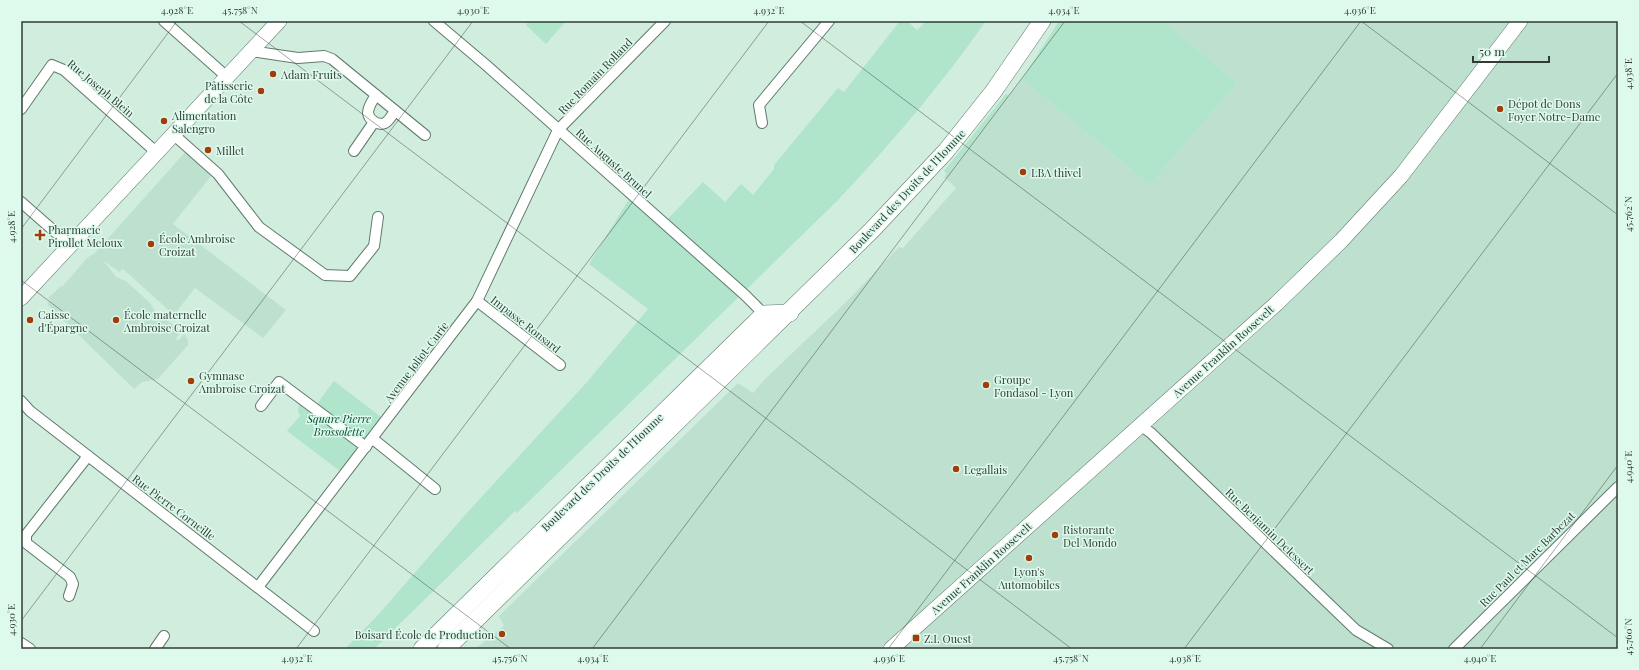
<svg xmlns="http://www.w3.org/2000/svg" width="1639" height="670" viewBox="0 0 1639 670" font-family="'Playfair Display',serif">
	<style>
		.built { fill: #bee1cf }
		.green { fill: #b0e4cb }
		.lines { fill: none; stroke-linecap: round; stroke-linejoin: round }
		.street-casing { stroke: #617a6d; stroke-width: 12 }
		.secondary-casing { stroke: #617a6d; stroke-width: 16 }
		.primary-casing { stroke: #617a6d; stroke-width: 18 }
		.street { stroke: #fff; stroke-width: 10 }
		.secondary { stroke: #fff; stroke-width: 15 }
		.primary { stroke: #fff; stroke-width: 17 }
		.ticks { fill: none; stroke: #313c37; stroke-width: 1; stroke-opacity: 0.45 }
		.poi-dot { fill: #a13d0a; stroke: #defaec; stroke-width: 1.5 }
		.labels { text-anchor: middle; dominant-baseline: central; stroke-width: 3; stroke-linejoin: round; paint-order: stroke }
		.poi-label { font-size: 11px; fill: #313c37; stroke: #defaec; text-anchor: start }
		.street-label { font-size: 11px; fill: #313c37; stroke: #defaec }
		.park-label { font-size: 11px; font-style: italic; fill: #034a33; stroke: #defaec }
		.neatline { fill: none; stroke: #313c37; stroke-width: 1.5 }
		.ticks-label { font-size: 10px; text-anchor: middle; fill: #313c37 }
	</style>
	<rect width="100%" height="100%" fill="#d1edde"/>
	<g class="built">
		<path d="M 1164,21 L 1618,21 L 1618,649 L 475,649 L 504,626 L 499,616 L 738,383 L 753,393 L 764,380 L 847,301 L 899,247 L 903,248 L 956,188 L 944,177 L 1022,79 L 1150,185 L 1237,83 Z"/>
		<path d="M 186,151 L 211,176 L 173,224 L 286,310 L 263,338 L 195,288 L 174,315 L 123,269 L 119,272 L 103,260 L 116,277 L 126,281 L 150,303 L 157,314 L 167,320 L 181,332 L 176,338 L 178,341 L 184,334 L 188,340 L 188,345 L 158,379 L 142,382 L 134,389 L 47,304 L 49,301 L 53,303 L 48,298 L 61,286 L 62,287 L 87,258 L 95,253 Z"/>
	</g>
	<g class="green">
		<path d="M 529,21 L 566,21 L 546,44 L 526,25 Z"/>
		<path d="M 900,21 L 907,21 L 917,30 L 926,21 L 986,21 C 941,85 891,144 837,201 L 517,513 L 515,511 L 374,649 L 345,649 L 378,615 L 466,514 L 587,382 L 648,309 L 589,264 L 631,196 L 663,224 L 703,182 L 725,202 L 741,184 L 753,195 L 774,169 L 774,165 L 838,88 L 844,92 Z"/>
		<path d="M 1059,21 L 1164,21 L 1237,83 L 1150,185 L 1022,79 Z"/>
		<path d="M 1006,94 L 1009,96 L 947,174 L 944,171 Z"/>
		<path d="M 334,381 L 381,417 L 340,471 L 287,431 L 300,416 L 298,411 L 299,403 L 311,412 Z"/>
	</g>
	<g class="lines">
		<g class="street-casing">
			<g id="street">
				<path d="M 164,21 L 227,77"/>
				<path d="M 434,21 L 486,65 L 745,295 L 767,317"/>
				<path d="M 251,51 L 298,58 L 324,56 L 332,59 L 425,135"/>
				<path d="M 376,95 C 373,100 368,106 368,113 C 369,120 378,126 385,123 C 389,121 392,115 395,111"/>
				<path d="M 21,109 L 52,65 L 64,70 L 156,152"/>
				<path d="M 762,123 L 759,105 L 829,21"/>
				<path d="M 173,134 L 218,174 L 259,227 L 325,275 L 350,276 L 374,246 L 378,217"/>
				<path d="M 354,151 L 374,122"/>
				<path d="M 21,202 L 70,245"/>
				<path d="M 477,301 L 560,365"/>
				<path d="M 21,401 L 30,411 L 314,631"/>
				<path d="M 261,406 L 279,382 L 366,447"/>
				<path d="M 1140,425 L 1151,433 L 1356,630 L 1388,649"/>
				<path d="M 373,439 L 435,489"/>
				<path d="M 258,587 L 477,301 L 558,130 L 665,21"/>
				<path d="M 69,596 L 73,584 L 70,577 L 26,543 L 26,535 L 88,456"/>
				<path d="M 21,643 L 30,649"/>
				<path d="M 155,649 L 164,636"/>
				<path d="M 1454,649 L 1618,487"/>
			</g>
		</g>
		<g class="secondary-casing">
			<g id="secondary">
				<path d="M 21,298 L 279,21"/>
				<path d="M 891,649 L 1276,304 L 1341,241 L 1401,176 L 1520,21"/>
			</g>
		</g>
		<g class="primary-casing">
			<g id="primary">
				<path d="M 422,649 L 764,314 L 790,313"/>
				<path d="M 446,649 L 872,230 L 946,151 L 993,92 L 1042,21"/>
			</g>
		</g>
		<use href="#street" class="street"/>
		<use href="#secondary" class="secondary"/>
		<use href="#primary" class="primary"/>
	</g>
	<path class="ticks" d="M 239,21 L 1072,649M 800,21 L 1618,638M 1361,21 L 1618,215M 21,229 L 177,21M 21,280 L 511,649M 21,621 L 473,21M 296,649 L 769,21M 592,649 L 1065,21M 888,649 L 1361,21M 1184,649 L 1618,73M 1480,649 L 1618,465"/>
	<g class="poi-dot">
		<circle cx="273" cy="74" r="4"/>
		<circle cx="261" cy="91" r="4"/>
		<circle cx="1500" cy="109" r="4"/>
		<circle cx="164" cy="121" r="4"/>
		<circle cx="208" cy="150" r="4"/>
		<circle cx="1023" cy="172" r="4"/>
		<path d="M38 229h4v4h4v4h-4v4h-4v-4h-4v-4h4z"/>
		<circle cx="151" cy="244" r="4"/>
		<circle cx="30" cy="320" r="4"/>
		<circle cx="116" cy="320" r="4"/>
		<circle cx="191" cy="381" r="4"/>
		<circle cx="986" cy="385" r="4"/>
		<circle cx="956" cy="469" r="4"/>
		<circle cx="1055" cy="535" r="4"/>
		<circle cx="1029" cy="558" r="4"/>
		<circle cx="502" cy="634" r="4"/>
		<rect x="912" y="634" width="8" height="8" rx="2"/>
	</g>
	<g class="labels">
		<g class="poi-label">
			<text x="281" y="74">Adam Fruits</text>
			<text x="253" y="85" text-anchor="end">Pâtisserie<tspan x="253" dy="13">de la Côte</tspan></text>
			<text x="1508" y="103">Dépot de Dons<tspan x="1508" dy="13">Foyer Notre-Dame</tspan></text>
			<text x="172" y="115">Alimentation<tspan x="172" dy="13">Salengro</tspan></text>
			<text x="216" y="150">Millet</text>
			<text x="1031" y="172">LBA thivel</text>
			<text x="48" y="229">Pharmacie<tspan x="48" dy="13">Pirollet Meloux</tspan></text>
			<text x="159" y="238">École Ambroise<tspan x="159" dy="13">Croizat</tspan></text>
			<text x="38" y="314">Caisse<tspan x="38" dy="13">d'Épargne</tspan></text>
			<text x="124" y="314">École maternelle<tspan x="124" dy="13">Ambroise Croizat</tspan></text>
			<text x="199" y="375">Gymnase<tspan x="199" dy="13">Ambroise Croizat</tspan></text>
			<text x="994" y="379">Groupe<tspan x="994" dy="13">Fondasol - Lyon</tspan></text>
			<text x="964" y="469">Legallais</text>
			<text x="1063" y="529">Ristorante<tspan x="1063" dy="13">Del Mondo</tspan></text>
			<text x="1029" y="571" text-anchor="middle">Lyon's<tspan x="1029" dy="13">Automobiles</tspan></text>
			<text x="494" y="634" text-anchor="end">Boisard École de Production</text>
			<text x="924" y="638">Z.I. Ouest</text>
		</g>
		<g class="street-label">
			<text transform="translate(595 76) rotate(-46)">Rue Romain Rolland</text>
			<text transform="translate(101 88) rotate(40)">Rue Joseph Blein</text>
			<text transform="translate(614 163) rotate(42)">Rue Auguste Brunel</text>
			<text transform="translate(907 191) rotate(-47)">Boulevard des Droits de l'Homme</text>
			<text transform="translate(526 324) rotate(38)">Impasse Ronsard</text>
			<text transform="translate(1223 351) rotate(-42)">Avenue Franklin Roosevelt</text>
			<text transform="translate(416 362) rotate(-53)">Avenue Joliot-Curie</text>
			<text transform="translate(602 472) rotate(-44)">Boulevard des Droits de l'Homme</text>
			<text transform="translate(174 507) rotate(37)">Rue Pierre Corneille</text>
			<text transform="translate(1270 531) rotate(44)">Rue Benjamin Delessert</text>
			<text transform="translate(1527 559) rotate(-45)">Rue Paul et Marc Barbezat</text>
			<text transform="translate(981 568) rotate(-42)">Avenue Franklin Roosevelt</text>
		</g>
		<g class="park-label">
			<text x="339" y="418">Square Pierre<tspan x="339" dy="13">Brossolette</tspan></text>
		</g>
	</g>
	<rect width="1639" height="670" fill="none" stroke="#defaec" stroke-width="44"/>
	<path d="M1473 56v6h76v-6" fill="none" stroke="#313c37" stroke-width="2"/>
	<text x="1479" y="56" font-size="12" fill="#313c37" stroke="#defaec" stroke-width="3" paint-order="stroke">50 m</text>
	<rect x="22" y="22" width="1595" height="626" class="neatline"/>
	<g class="ticks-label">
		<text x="177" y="14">4.928°E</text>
		<text x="240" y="14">45.758°N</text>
		<text x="473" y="14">4.930°E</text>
		<text x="769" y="14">4.932°E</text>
		<text x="1064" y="14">4.934°E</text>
		<text x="1360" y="14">4.936°E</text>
		<text transform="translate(1628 74) rotate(-90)" y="4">4.938°E</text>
		<text transform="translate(1628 214) rotate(-90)" y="4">45.762°N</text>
		<text transform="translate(11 227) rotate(-90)" y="4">4.928°E</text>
		<text transform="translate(1628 467) rotate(-90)" y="4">4.940°E</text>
		<text transform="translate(11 620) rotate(-90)" y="4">4.930°E</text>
		<text transform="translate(1628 637) rotate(-90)" y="4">45.760°N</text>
		<text x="297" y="662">4.932°E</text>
		<text x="510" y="662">45.756°N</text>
		<text x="593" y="662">4.934°E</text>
		<text x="889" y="662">4.936°E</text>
		<text x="1071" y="662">45.758°N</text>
		<text x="1185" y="662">4.938°E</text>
		<text x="1480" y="662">4.940°E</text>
	</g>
</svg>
